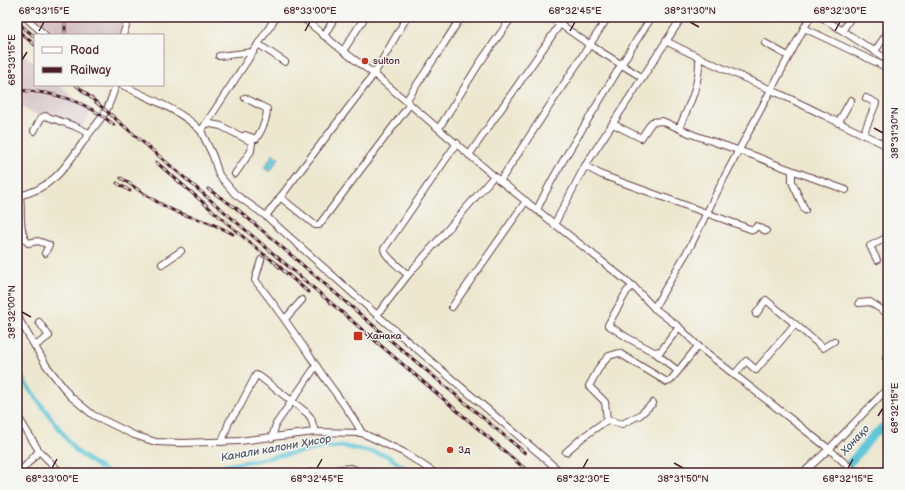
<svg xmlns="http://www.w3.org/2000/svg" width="905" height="490" viewBox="0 0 905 490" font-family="'Balsamiq Sans',sans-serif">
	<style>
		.industrial { fill: #d2bec3 }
		.water { fill: #5cc6d8; stroke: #537282 }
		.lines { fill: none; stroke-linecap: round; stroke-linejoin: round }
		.canal { stroke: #5cc6d8; stroke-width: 4.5 }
		.river { stroke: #5cc6d8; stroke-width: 8 }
		.minor-casing { stroke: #623d43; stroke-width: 8 }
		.minor { stroke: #fff; stroke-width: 6 }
		.rail-casing { stroke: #4a1f2b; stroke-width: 3 }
		.rail { stroke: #f6f6f2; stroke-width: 1.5; stroke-dasharray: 4.5; stroke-linecap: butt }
		.ticks { fill: none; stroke: #4a1f2b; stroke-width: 1.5 }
		.poi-dot { fill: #c8321e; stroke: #f6f6f2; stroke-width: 1.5 }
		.labels { text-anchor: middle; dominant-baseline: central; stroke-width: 3; stroke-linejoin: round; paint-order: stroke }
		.poi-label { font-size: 10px; fill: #4a1f2b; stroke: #f6f6f2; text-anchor: start }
		.water-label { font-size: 11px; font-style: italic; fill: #505968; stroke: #f6f6f2 }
		.neatline { fill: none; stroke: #4a1f2b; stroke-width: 1.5 }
		.ticks-label { font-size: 10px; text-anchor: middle; fill: #4a1f2b }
	</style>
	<rect width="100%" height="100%" fill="#f6f6f2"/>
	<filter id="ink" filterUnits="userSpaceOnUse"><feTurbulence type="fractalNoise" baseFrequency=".025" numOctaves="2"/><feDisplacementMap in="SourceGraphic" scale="8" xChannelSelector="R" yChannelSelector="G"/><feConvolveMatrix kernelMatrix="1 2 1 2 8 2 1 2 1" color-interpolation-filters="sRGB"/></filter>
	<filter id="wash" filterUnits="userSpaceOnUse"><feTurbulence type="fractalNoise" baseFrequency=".012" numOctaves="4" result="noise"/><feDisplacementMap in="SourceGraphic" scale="16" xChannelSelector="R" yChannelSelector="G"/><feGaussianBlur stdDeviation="0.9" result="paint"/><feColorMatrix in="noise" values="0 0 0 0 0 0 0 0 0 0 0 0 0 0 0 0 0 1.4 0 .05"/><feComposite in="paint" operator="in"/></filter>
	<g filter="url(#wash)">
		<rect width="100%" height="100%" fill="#ece7ce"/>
		<g class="industrial">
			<path d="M 37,17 L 125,17 L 119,35 L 58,35 L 52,31 Z"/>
			<path d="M 17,49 L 35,64 L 35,85 L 59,85 L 92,113 L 82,126 L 75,128 L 33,113 L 17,105 Z"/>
		</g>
		<path class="water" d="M 273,154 L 279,158 L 270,172 L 264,168 Z"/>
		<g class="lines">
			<g class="canal">
				<path d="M 17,370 L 25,383 L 76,451 L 97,466 L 109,473"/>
				<path d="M 186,473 L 321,448 L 342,446 L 386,455 L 412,473"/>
			</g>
			<path class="river" d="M 840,473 L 859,453 L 873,435 L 888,423"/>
		</g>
	</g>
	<g filter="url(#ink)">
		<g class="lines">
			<g class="minor-casing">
				<g id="minor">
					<path d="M 25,17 L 45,35"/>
					<path d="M 302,17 L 343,51 L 374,74 L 406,101 L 494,176 L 633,286 L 654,308 L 679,327 L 698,346 L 829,449 L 856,473"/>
					<path d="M 550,17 L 590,45 L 643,78"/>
					<path d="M 821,17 L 888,60"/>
					<path d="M 804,28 L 888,68"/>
					<path d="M 843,30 L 851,17"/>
					<path d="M 123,35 L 129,17"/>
					<path d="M 324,36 L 335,17"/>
					<path d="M 666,41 C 700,59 734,73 769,89 C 809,107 848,128 888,146"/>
					<path d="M 765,43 L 788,56"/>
					<path d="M 258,44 L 285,62"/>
					<path d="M 343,51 L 365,17"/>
					<path d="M 875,51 L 888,32"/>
					<path d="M 219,56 L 253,52"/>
					<path d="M 122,85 C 148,98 181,110 201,131 L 276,17"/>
					<path d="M 245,98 L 267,109 C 267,121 262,130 256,139 L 245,135"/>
					<path d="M 406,101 L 442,47 L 461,17"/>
					<path d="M 206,123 L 221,126 L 252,142 L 251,151 L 235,174"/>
					<path d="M 838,123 L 851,100"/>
					<path d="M 613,124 L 641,138 L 652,122 L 662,121 L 694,135 L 755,156 L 772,163 L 846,190"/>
					<path d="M 439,128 L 479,64 L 512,17"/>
					<path d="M 679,128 C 689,106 700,84 699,59"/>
					<path d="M 34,131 L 41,118 L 45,116 L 74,126 L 89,133"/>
					<path d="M 201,131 L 213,156 L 219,175 L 235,194 L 266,216 L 377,315 L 562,473"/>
					<path d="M 863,135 L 876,103 L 866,98"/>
					<path d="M 469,155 L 565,17"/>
					<path d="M 585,166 L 602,175 L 753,230 L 757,226 L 766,231"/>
					<path d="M 792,171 L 792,182 L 805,210"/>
					<path d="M 500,181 L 608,17"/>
					<path d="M 20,195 C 22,209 18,233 28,243 L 38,241 L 49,245 L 45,253"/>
					<path d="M 17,196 C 52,190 67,165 86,138 C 92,129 100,121 106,111 C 110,103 113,93 116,85"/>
					<path d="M 280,197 L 315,225 L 319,225 L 410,104"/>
					<path d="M 537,210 C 551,178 571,148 589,118 C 610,84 629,50 652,17"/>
					<path d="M 266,216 L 374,74 L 407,17"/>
					<path d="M 554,225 L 585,166 L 682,17"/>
					<path d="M 261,260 L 255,280 C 281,312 303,346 326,380 C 338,397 352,414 362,433"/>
					<path d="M 877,260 L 870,246 L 888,237"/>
					<path d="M 162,264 L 181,251"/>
					<path d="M 408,275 C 402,269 384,256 384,249 L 457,143"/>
					<path d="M 633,286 L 627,291 L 608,325 L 628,338 L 654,352 L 678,371"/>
					<path d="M 859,303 L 870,302 L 888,314"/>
					<path d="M 452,307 L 526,201"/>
					<path d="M 654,308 L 691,245 L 724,178 L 810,17"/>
					<path d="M 17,312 L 20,321 L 46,365 L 70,396 L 93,415 L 134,435 L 156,442 L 182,443 L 239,441 L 315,432 L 362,433 L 403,452 L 435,473"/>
					<path d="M 377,315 L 408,275 L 494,176"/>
					<path d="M 285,319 L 302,300"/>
					<path d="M 795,324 L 823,348 L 834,341"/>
					<path d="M 35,346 L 49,336 L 39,322"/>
					<path d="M 654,352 L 661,351 L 679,327"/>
					<path d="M 886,358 L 888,355"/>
					<path d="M 734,375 L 746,361 L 756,370 L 795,324 L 766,300 L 756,314"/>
					<path d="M 17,415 L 39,451 L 61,473"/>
					<path d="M 607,420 L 622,424 L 640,415 L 653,403"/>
					<path d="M 272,438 L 276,424 L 316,366"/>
					<path d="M 222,442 L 229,422 L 240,406 L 256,375 L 259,376 L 307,413 L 311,418 L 315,432"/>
					<path d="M 566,452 L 583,437 L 607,420 L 605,402 L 589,386 L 600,366 L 609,356 L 619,353 L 667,382 L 670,381 L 698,346"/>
					<path d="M 19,473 L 39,451"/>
					<path d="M 308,473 L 351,468 L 363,473"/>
					<path d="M 803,473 L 829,449 L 888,388"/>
				</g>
			</g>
			<use href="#minor" class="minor"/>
			<g class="rail-casing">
				<g id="rail">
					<path d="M 17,22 L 35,37"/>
					<path d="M 17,30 L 35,45"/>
					<path d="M 65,35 L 65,17"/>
					<path d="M 76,85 L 530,473"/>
					<path d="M 17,90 C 54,92 85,100 114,125"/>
					<path d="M 156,162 L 262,253 L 280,266"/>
					<path d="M 121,178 C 139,190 158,205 179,213 C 200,220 214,223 233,234"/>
					<path d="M 117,183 L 130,191"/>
					<path d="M 208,189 L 236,208 L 389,339 L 525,453"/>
					<path d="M 276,264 L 308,292"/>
				</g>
			</g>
			<use href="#rail" class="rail"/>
		</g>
	</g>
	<path class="ticks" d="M 690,22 L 699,27M 39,31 L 44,22M 305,31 L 310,22M 570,31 L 575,22M 835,31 L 840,22M 22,60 L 27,52M 874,128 L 883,133M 22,312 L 31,317M 878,416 L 883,408M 674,463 L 683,468M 52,468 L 57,459M 317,468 L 322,459M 583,468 L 588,459M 848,468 L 853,459"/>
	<g class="poi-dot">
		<circle cx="365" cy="61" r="4"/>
		<rect x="353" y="331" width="10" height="10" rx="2"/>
		<circle cx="450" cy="450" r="4"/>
	</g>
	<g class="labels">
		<g class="poi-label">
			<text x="373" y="61">sulton</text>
			<text x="367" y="336">Ханака</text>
			<text x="458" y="450">3д</text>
		</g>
		<g class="water-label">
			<text transform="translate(855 440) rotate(-47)">Хонақо</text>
			<text transform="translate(276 448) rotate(-10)">Канали калони Ҳисор</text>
		</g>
	</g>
	<rect width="905" height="490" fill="none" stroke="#f6f6f2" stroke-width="44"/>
	<rect x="34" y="34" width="130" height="52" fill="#f6f6f2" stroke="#b1a0a2"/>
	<rect x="42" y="47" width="20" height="6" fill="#ffffff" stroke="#b1a0a2"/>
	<text x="70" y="54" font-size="12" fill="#4a1f2b">Road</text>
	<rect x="42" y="67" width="20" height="6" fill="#4a1f2b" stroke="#b1a0a2"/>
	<text x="70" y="74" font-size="12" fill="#4a1f2b">Railway</text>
	<rect x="22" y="22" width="861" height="446" class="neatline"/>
	<g class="ticks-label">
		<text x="44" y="14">68°33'15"E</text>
		<text x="310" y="14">68°33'00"E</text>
		<text x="575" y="14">68°32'45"E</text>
		<text x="690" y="14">38°31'30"N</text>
		<text x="840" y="14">68°32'30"E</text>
		<text transform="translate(11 60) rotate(-90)" y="4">68°33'15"E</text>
		<text transform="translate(894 133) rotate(-90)" y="4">38°31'30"N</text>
		<text transform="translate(11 312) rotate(-90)" y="4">38°32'00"N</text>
		<text transform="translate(894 408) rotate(-90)" y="4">68°32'15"E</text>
		<text x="52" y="482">68°33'00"E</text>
		<text x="317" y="482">68°32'45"E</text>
		<text x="583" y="482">68°32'30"E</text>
		<text x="683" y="482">38°31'50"N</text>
		<text x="848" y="482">68°32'15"E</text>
	</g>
</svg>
